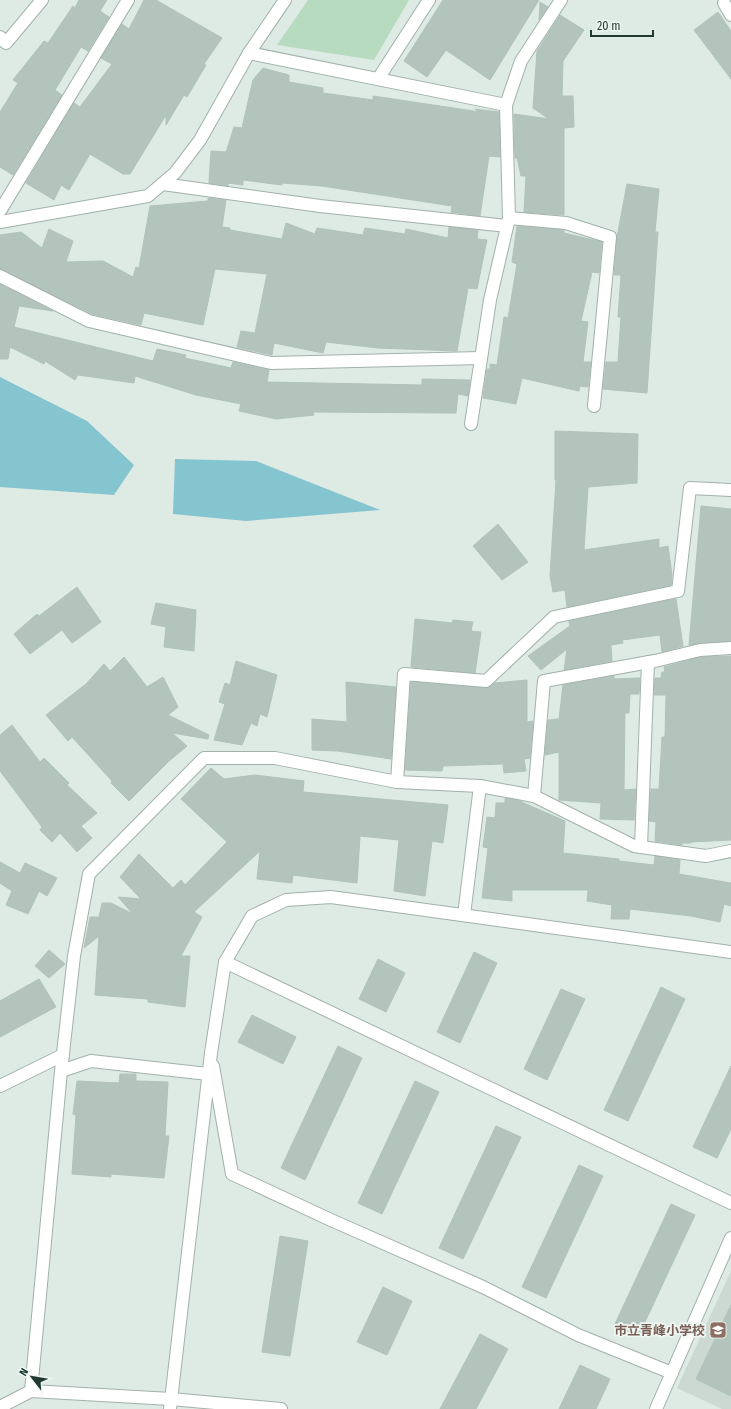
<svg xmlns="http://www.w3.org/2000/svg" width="731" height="1409" viewBox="0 0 731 1409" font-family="'Fira Sans Condensed','Noto Sans JP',sans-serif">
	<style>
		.built { fill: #ccd9d3 }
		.green { fill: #b6dbbf }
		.water { fill: #85c5cf }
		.building { fill: #b3c4bd; stroke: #b0c3bb }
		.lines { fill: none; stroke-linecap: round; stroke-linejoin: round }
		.minor-casing { stroke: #a1b1ab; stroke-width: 14 }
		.minor { stroke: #fff; stroke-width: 12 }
		.labels { text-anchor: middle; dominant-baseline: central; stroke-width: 3.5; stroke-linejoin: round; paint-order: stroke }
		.education-label { font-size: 13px; font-weight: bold; fill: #785e54; stroke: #eef6f2; text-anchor: end }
	</style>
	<rect width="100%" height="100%" fill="#deeae4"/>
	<path class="built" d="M 731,1271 L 731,1409 L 722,1409 L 677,1388 Z"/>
	<path class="green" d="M 308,0 L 409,0 L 374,60 L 277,45 Z"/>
	<g class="water">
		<path d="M 0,377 L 87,421 L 134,465 L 114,495 L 0,487 Z"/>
		<path d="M 175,459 L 256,461 L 380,510 L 246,521 L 173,514 Z"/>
	</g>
	<g class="building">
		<path d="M 79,0 L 107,0 L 100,11 L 109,17 L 88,51 L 81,47 L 55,90 L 62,95 L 13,175 L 0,167 L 0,112 L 18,83 L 13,80 L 44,41 L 48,43 L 73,6 L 75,8 Z"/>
		<path d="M 144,0 L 156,0 L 222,38 L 204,64 L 206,65 L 187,97 L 184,95 L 166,125 L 166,115 L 130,174 L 123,174 L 90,154 L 69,190 L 61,185 L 54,200 L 26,183 L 74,103 L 80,107 L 112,64 L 101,58 L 122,24 L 129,29 Z"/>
		<path d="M 443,0 L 539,0 L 490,80 L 446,50 L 427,77 L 404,61 Z"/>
		<path d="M 540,2 L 548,7 L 539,20 Z"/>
		<path d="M 718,12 L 731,31 L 731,79 L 694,30 Z"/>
		<path d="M 560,15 L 584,30 L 563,61 L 562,96 L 573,96 L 574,127 L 564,128 L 564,215 L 524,212 L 526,176 L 521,176 L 517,158 L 515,158 L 514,114 L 549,119 L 533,108 L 537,51 Z"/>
		<path d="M 263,68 L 289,75 L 289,82 L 323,88 L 323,93 L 373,100 L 373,96 L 480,112 L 475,109 L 499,112 L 500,157 L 489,156 L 480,216 L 451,212 L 452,206 L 322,186 L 282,183 L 282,185 L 243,180 L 243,185 L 228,183 L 228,186 L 209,183 L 211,151 L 226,152 L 234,127 L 242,128 L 253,80 Z"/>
		<path d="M 627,184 L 659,189 L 655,232 L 658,232 L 647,393 L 603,389 L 606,362 L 618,362 L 621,317 L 618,317 L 621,275 L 614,275 L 617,237 Z"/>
		<path d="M 208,198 L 226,200 L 222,227 L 230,228 L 230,230 L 282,239 L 286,223 L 315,234 L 317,228 L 363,235 L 365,228 L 405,234 L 406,229 L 448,238 L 449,227 L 478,230 L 477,239 L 487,240 L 477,289 L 468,288 L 457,351 L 378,348 L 326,342 L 323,353 L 274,343 L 272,355 L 237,347 L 241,331 L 255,333 L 267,274 L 215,269 L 203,325 L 144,313 L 141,325 L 92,314 L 0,269 L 0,235 L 21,232 L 42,248 L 49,229 L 73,241 L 66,262 L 103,261 L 133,277 L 136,267 L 139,268 L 150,206 L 208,201 Z"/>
		<path d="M 517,226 L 564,230 L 564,233 L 602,242 L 599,273 L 592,272 L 581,321 L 588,322 L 583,362 L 591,362 L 588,387 L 580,386 L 579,391 L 522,378 L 516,404 L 483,398 L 487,369 L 490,369 L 490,364 L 497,365 L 504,317 L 508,318 L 517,264 L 512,262 Z"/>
		<path d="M 0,284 L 53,311 L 19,306 L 14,327 L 153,361 L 157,349 L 186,355 L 185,358 L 231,368 L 233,362 L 269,370 L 267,382 L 422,385 L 422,379 L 470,380 L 468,396 L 458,394 L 456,413 L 313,412 L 314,415 L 276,419 L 239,411 L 241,404 L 196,395 L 135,376 L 134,383 L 78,375 L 75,380 L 45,361 L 44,364 L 10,347 L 8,359 L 0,359 Z"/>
		<path d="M 555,431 L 638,434 L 637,483 L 588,487 L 584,550 L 659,539 L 659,548 L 668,546 L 672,575 L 671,585 L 567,607 L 565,590 L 553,592 L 550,576 L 556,480 L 555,480 Z"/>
		<path d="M 701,506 L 731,509 L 731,641 L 689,645 Z"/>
		<path d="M 498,524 L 528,562 L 502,580 L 473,546 Z"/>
		<path d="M 77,587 L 101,622 L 72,643 L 62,630 L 30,654 L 14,634 L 37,614 L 39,616 Z"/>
		<path d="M 676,599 L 683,646 L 662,652 L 660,635 L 622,640 L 623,643 L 611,645 L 612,661 L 564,670 L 567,649 L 541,670 L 528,656 L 570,626 L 569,621 Z"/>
		<path d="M 156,603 L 196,610 L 194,651 L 164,647 L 166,627 L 151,624 Z"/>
		<path d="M 415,619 L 452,623 L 453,620 L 473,622 L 471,631 L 481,632 L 475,673 L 411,667 Z"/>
		<path d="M 731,656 L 731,840 L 691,842 L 691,843 L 682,843 L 682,845 L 655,841 L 656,822 L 649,821 L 651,789 L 659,789 L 662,737 L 665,737 L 666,695 L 654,695 L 655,678 L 661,678 L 662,672 L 665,672 L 664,667 L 701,657 Z"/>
		<path d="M 124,657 L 147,687 L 163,677 L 178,707 L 168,715 L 209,735 L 208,739 L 172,733 L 187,746 L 168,762 L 129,801 L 111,783 L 112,781 L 72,737 L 68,741 L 46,715 L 86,684 L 104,664 L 110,671 Z"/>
		<path d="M 236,661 L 277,675 L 267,717 L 260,714 L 257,726 L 251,723 L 242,745 L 214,740 L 225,704 L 219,702 L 225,683 L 230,685 Z"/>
		<path d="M 614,676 L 614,679 L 640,678 L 639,694 L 630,694 L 629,713 L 625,713 L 624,790 L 636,789 L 634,820 L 600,819 L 601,803 L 559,800 L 559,752 L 545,755 L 548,720 L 559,719 L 563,685 Z"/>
		<path d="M 527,680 L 527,722 L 533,721 L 530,758 L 524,759 L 526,771 L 504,773 L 503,764 L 443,766 L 442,771 L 405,770 L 411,682 L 486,688 L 495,683 Z"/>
		<path d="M 346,682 L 396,687 L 391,759 L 338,751 L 312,750 L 312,719 L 347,722 Z"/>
		<path d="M 12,725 L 40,762 L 44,758 L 69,783 L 67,785 L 97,813 L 81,826 L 92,838 L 77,852 L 60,833 L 52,842 L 40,830 L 42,827 L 0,771 L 0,735 Z"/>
		<path d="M 211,768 L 224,779 L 255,775 L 304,781 L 303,792 L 448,805 L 443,843 L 432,841 L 425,896 L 394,891 L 399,840 L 360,836 L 357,883 L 293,875 L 292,883 L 257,879 L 260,851 L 194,912 L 202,917 L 181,956 L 190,956 L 185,1007 L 148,1002 L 148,999 L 95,995 L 99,936 L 84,948 L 90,917 L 99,917 L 102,903 L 111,903 L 133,914 L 118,897 L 141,899 L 120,877 L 139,854 L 173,888 L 181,880 L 185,885 L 227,842 L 181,799 Z"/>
		<path d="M 505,798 L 517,800 L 565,821 L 563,853 L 619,859 L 619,861 L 654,865 L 655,856 L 680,860 L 679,874 L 731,883 L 731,906 L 724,904 L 720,922 L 691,916 L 630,909 L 629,919 L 611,919 L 612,905 L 587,901 L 588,890 L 512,890 L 512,901 L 482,898 L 488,848 L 483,847 L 487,817 L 495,818 L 496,803 L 505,803 Z"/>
		<path d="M 0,862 L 20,873 L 25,863 L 57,878 L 47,896 L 39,891 L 28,914 L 6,905 L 12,891 L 0,883 Z"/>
		<path d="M 49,950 L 65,964 L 49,978 L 35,966 Z"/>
		<path d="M 474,952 L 497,963 L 460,1043 L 437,1032 Z"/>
		<path d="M 378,959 L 405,973 L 386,1012 L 359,999 Z"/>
		<path d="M 39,979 L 56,1007 L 0,1037 L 0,1001 Z"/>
		<path d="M 661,987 L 685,999 L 628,1121 L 604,1110 Z"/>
		<path d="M 561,989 L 585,999 L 547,1080 L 524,1069 Z"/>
		<path d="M 252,1015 L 296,1037 L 283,1064 L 238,1042 Z"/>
		<path d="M 338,1046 L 362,1058 L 305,1180 L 281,1168 Z"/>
		<path d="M 731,1066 L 731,1129 L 717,1158 L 693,1147 Z"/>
		<path d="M 120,1074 L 136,1074 L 136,1081 L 168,1082 L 165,1136 L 169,1136 L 164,1178 L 111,1174 L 111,1177 L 72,1174 L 76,1115 L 73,1114 L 77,1081 L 119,1083 Z"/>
		<path d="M 415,1081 L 439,1092 L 382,1214 L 358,1203 Z"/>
		<path d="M 496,1126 L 521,1137 L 463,1259 L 439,1248 Z"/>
		<path d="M 579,1165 L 603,1176 L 546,1298 L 522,1287 Z"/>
		<path d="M 671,1204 L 695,1215 L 638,1337 L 614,1326 Z"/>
		<path d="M 280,1236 L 308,1241 L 290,1356 L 262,1352 Z"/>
		<path d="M 383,1287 L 412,1301 L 387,1355 L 357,1342 Z"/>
		<path d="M 731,1305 L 731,1396 L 696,1379 Z"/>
		<path d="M 480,1334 L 508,1349 L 476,1409 L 440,1409 Z"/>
		<path d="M 580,1365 L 610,1379 L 596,1409 L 559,1409 Z"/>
	</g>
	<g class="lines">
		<g class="minor-casing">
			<g id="minor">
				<path d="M 724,3 L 731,15"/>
				<path d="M 0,37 L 6,43 L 42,0"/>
				<path d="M 249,53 L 506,105"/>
				<path d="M 378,79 L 429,0"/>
				<path d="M 163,184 L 320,206 L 507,226"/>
				<path d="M 0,211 L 128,0"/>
				<path d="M 509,218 L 566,223 L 610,237 L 594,406"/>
				<path d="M 0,222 L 148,196 L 175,173 L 200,140 L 249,53 L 285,0"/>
				<path d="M 0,276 L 89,321 L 271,363 L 481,358"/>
				<path d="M 471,424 L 490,300 L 509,218 L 506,105 L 521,61 L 561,0"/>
				<path d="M 397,782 L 404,674 L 486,681 L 554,617 L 678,591 L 690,488 L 731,490"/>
				<path d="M 534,796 L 544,681 L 655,661 L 700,650 L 731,648"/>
				<path d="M 641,847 L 648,662"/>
				<path d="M 464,915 L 480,786"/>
				<path d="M 225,962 L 731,1203"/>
				<path d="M 213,1066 L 232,1174 L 331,1220 L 483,1287 L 578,1335 L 672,1373"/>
				<path d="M 61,1071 L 91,1061 L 208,1074"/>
				<path d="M 0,1086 L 63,1055"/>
				<path d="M 31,1391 L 61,1071 L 74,956 L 89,874 L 204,758 L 275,758 L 397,782 L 480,786 L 534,796 L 634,846 L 706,856 L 731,851"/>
				<path d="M 0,1407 L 31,1391 L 171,1399 L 281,1409"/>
				<path d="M 170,1409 L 211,1053 L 225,962 L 252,916 L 286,900 L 331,897 L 731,952"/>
				<path d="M 656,1409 L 731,1238"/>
			</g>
		</g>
		<use href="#minor" class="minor"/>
	</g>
	<defs>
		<g id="school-square" transform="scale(0.9)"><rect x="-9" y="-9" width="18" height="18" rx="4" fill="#8d6e63" stroke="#eef6f2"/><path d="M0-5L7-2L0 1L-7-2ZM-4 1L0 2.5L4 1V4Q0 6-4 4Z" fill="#fff"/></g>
	</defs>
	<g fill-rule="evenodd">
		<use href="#school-square" x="718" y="1330"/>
	</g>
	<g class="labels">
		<g class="education-label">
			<text x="705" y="1330">市立青峰小学校</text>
		</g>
	</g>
	<g transform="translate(32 1377) rotate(301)" stroke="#eef6f2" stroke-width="3" paint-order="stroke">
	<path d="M0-3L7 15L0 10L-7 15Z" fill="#1f3932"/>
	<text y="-6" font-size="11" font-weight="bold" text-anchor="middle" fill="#1f3932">N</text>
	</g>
	<path d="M591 30v6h62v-6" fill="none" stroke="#1f3932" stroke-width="2"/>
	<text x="597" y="30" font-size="12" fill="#1f3932" stroke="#eef6f2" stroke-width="3" paint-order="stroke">20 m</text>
</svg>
